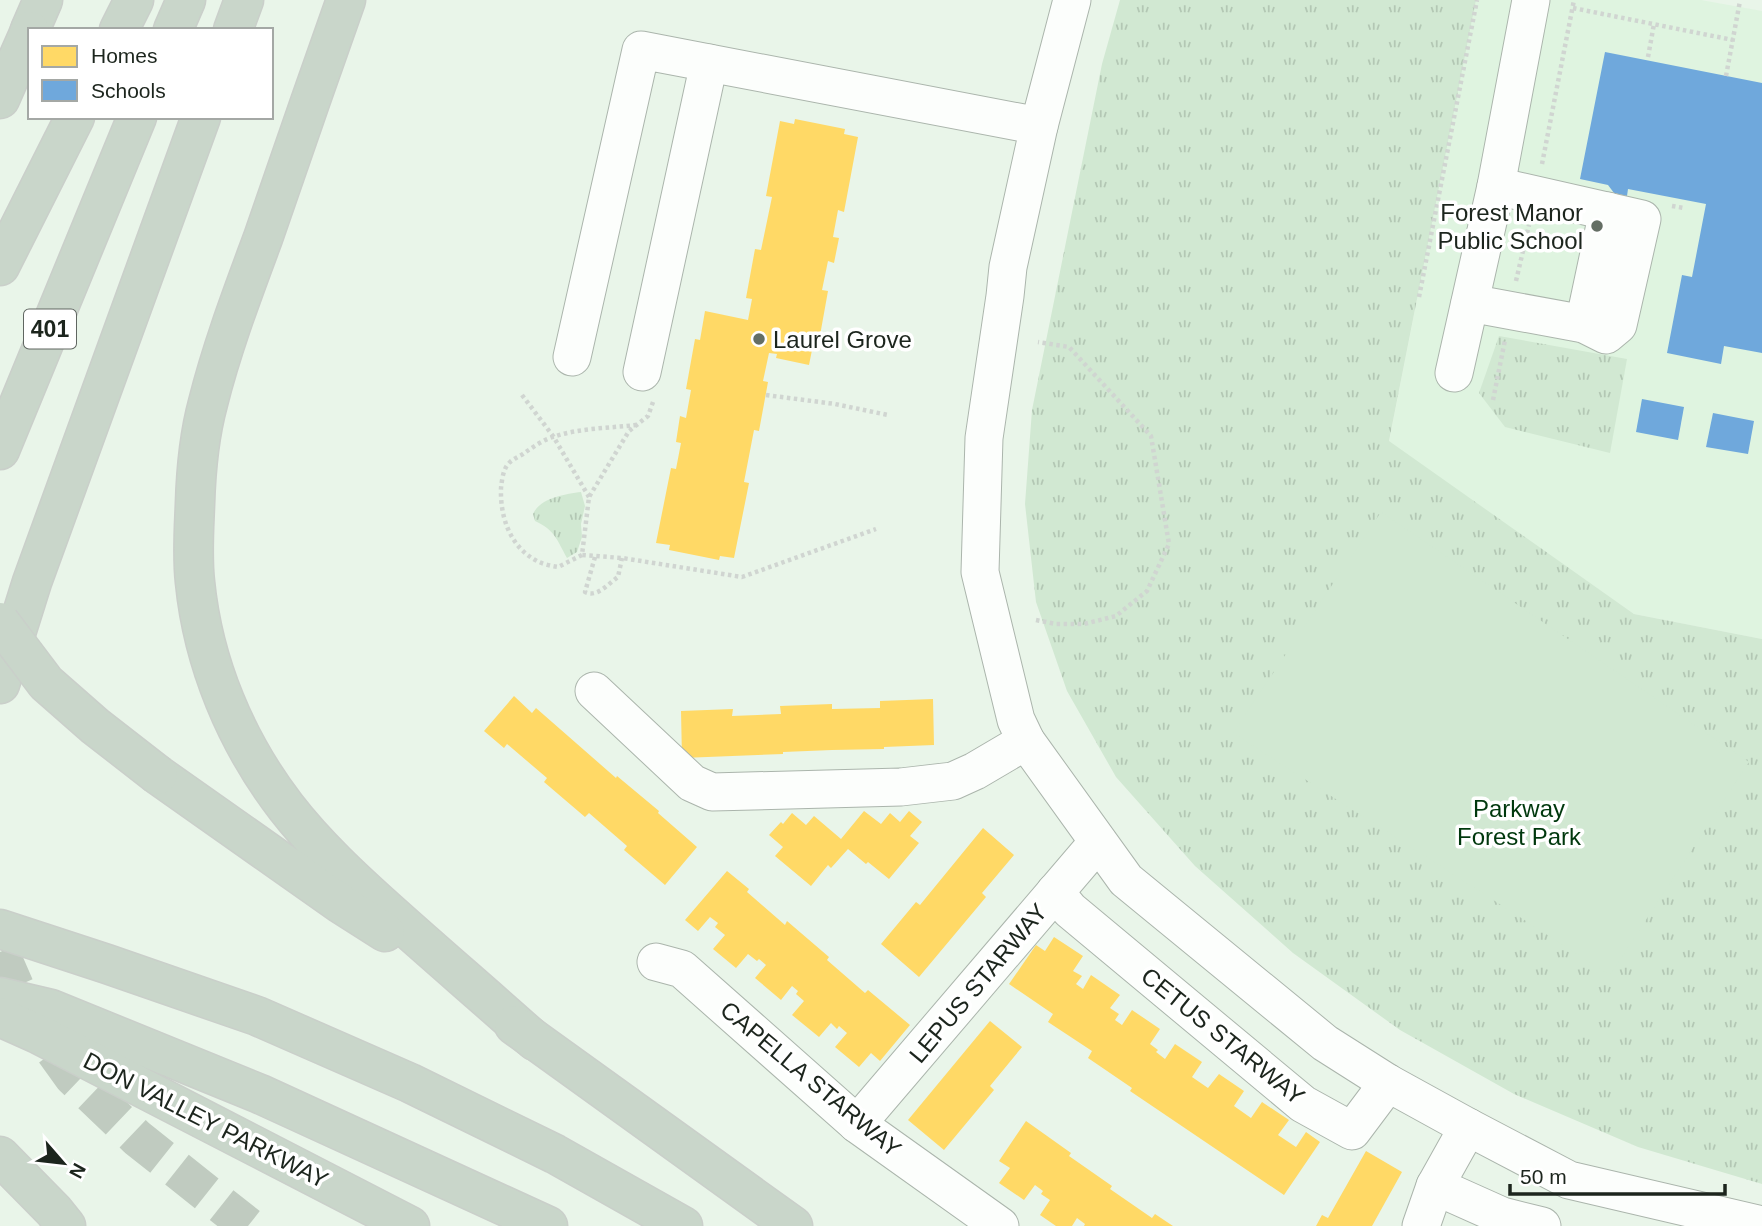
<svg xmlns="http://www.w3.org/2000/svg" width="1762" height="1226" viewBox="0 0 1762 1226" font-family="Helvetica,sans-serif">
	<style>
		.built { fill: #dff4e0 }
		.grass { fill: url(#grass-tufts) }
		.pitch { fill: #d1e8d2 }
		.homes { fill: #ffd966 }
		.schools { fill: #6fa8dc }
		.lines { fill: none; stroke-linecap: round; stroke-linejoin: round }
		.highway-tunnel { stroke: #c0cbc0; stroke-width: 38; stroke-dasharray: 38 19; stroke-linecap: butt }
		.minor-casing { stroke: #abb5ac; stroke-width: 39 }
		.highway-casing { stroke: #cacfca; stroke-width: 41 }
		.path { stroke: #d0d5d1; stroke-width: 4.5; stroke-dasharray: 3.5 3.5; stroke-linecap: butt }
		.minor { stroke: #fcfefc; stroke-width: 37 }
		.highway { stroke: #c9d6ca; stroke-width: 38 }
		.highway-bridge-casing { stroke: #cacfca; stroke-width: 41; stroke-linecap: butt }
		.highway-bridge { stroke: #c9d6ca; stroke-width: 38 }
		.poi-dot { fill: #646e64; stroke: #fff; stroke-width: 2.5 }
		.labels { text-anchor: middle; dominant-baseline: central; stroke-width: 7; stroke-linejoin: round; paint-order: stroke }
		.shield { fill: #fff; stroke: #606661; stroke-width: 2 }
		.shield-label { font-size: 23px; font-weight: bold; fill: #1c251d }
		.poi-label { font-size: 24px; fill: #1c251d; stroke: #fff; text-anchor: end }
		.park-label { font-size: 24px; fill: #00380d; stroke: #fff }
		.street-label { font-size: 24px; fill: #1c251d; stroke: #fff }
	</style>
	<defs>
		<pattern id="grass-tufts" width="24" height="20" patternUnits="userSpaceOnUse" patternTransform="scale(1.75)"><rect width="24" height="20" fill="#d1e8d2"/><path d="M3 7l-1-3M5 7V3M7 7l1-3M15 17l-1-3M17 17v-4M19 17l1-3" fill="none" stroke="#b3c7b4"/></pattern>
	</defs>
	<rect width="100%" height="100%" fill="#e9f5e9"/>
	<path class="built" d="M 1476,0 L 1701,0 L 1762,11 L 1762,639 L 1634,614 L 1389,442 Z"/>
	<g class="grass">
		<path d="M 1120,0 L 1476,0 L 1389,441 L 1634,614 L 1762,639 L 1762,1184 L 1638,1147 L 1514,1094 L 1400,1030 L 1293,953 L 1195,866 L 1116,777 L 1067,691 L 1036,602 L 1025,504 L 1032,410 L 1102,64 Z"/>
		<path d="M 1499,336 L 1627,359 L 1610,453 L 1505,427 L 1479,393 Z"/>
		<path d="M 581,492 L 585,506 L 581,524 L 582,537 L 577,552 L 567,558 C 557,540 555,530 535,521 L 533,514 C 540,498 565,494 581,492 Z"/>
	</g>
	<path class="pitch" d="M 1381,512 L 1749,762 L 1610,975 L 1233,733 Z"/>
	<g class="homes">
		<path d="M 795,119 L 845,129 L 844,134 L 858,137 L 844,212 L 838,210 L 833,237 L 839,238 L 834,263 L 828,261 L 822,290 L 828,291 L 819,341 L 814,340 L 809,365 L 776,358 L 777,354 L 769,353 L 763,381 L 768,382 L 759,431 L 754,430 L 744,482 L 749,483 L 734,558 L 720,556 L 719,560 L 669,550 L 670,545 L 656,543 L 671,468 L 676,469 L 681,443 L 676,442 L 680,416 L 686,418 L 691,390 L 686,389 L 695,339 L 700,340 L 705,311 L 748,320 L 752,299 L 746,298 L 755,249 L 761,250 L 772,197 L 766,196 L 780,121 L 794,124 Z"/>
		<path d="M 514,696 L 532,713 L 536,708 L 616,778 L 617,776 L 659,811 L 658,813 L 697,847 L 665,885 L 624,850 L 627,846 L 589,813 L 585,817 L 544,782 L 547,778 L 507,744 L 504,748 L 484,731 Z"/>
		<path d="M 933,699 L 934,745 L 884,747 L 884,749 L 832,750 L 783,752 L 783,754 L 682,758 L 681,711 L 733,709 L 732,716 L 781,714 L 780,706 L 832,704 L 832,709 L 880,708 L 880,701 Z"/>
		<path d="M 864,811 L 881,824 L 890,813 L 900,822 L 909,811 L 922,822 L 910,836 L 919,843 L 889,879 L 868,862 L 866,864 L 848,849 L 831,868 L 828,865 L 811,886 L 775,856 L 783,847 L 769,835 L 781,822 L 783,824 L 792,813 L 806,825 L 814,816 L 841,839 Z"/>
		<path d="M 983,828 L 1014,855 L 982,893 L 986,897 L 919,977 L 881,944 L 916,902 L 920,905 Z"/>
		<path d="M 727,871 L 749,889 L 747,892 L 785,925 L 787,921 L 829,957 L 827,960 L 865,993 L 868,990 L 910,1025 L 880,1061 L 871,1053 L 859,1067 L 835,1047 L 847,1033 L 839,1026 L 837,1029 L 831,1023 L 819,1037 L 792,1015 L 804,1001 L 796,994 L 798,991 L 792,986 L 781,1000 L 755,978 L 766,965 L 759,959 L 757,961 L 748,954 L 736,968 L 713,949 L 725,935 L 715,927 L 718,923 L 710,917 L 698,931 L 685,920 Z"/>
		<path d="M 1054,937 L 1083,956 L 1073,971 L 1082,976 L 1076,984 L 1083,989 L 1091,975 L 1120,995 L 1110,1008 L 1119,1014 L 1115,1020 L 1122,1025 L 1132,1010 L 1160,1029 L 1150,1044 L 1158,1050 L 1156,1052 L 1165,1059 L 1175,1044 L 1202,1062 L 1192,1077 L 1208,1088 L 1219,1074 L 1244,1091 L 1234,1106 L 1251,1118 L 1262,1102 L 1289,1120 L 1278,1135 L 1296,1147 L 1306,1132 L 1320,1142 L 1284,1195 L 1130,1091 L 1132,1088 L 1088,1058 L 1092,1051 L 1048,1022 L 1053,1014 L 1009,984 L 1036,945 L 1045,951 Z"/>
		<path d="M 990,1021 L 1022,1047 L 990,1086 L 994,1090 L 944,1150 L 908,1120 Z"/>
		<path d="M 1026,1121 L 1071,1153 L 1069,1156 L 1112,1186 L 1110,1189 L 1152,1218 L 1155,1214 L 1173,1226 L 1084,1226 L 1085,1224 L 1077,1218 L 1072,1226 L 1056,1226 L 1040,1215 L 1050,1200 L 1041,1194 L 1043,1191 L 1035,1185 L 1024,1200 L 999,1183 L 1010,1168 L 999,1161 Z"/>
		<path d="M 1366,1151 L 1402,1172 L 1372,1226 L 1316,1226 L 1322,1215 L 1328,1218 Z"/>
	</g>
	<g class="schools">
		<path d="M 1605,52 L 1762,83 L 1762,353 L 1724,346 L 1721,364 L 1667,353 L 1682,275 L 1692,277 L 1706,204 L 1628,189 L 1627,196 L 1614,193 L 1608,185 L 1580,179 Z"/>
		<path d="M 1642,399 L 1684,407 L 1678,440 L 1636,432 Z"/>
		<path d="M 1713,413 L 1754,421 L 1748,454 L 1706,447 Z"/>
	</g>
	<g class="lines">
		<path class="highway-tunnel" d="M 0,952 L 26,1012 L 73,1077 L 137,1138 L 248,1226"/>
		<g class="minor-casing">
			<g id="minor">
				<path d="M 1072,0 L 1039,126 L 1008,267 L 1005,296 L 984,438 L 980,572 L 1016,720 L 1026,741 L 1126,880 L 1325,1043 L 1388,1083 L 1468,1127 L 1569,1180 L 1762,1225"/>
				<path d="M 1470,303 L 1584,324 L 1606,335 L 1618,325 L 1642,219 L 1496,186"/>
				<path d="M 1584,324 L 1608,211"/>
				<path d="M 572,357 L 641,50 L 1039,126"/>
				<path d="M 642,372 L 709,63"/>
				<path d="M 1454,373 L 1496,186 L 1531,0"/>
				<path d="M 594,691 L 692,783 L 712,792 L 901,787 L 953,781 L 975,771 L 1026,741"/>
				<path d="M 1055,892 L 1070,910 L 1303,1104 L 1352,1131 L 1388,1083"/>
				<path d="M 656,962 L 682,969 L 857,1124 L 1000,1226"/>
				<path d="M 857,1124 L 1098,842"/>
				<path d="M 1435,1186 L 1502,1216 L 1542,1226"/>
				<path d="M 1421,1226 L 1435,1186 L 1468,1127"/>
			</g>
		</g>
		<g class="highway-casing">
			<g id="highway">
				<path d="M 346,0 C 318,79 290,159 263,238 C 243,292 222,347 208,403 C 199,436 196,470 195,504 C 194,530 192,556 195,582 C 203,663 236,742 286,807 C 316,846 354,881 391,914 C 439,957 487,998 535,1041"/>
				<path d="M 30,30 L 43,0"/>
				<path d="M 119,30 L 134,0"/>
				<path d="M 173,30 L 186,0"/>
				<path d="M 233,30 L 244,0"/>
				<path d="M 0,99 L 30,31"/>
				<path d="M 0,266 L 75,117"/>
				<path d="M 0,450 L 137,117"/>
				<path d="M 0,684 L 32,582 L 201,117"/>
				<path d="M 158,775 L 341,904 L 385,932"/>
				<path d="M 0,929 L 107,964 L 257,1016 L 410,1083 L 555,1154 L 683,1226"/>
				<path d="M 0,997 L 51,1009 L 260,1094 L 548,1226"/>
				<path d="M 0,1017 L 38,1034 L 410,1226"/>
				<path d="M 514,1025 L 793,1226"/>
				<path d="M 0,1156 L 54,1211 L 66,1226"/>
			</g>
		</g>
		<g class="path">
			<path d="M 1573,8 L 1733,40"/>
			<path d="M 1648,57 L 1654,24"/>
			<path d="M 1726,76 L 1740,1"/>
			<path d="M 1542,164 L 1574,0"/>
			<path d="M 1672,206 L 1684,208"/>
			<path d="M 1516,281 L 1529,225"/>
			<path d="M 1419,297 L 1477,0"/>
			<path d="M 522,395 L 553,436 L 589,497"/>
			<path d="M 766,395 L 835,404 L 888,415"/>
			<path d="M 1493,400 L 1505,340"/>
			<path d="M 653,402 L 648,416 L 629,431 L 589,497 L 582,555 L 622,558 L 742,577 L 876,529"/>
			<path d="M 582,555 L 558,567 C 551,566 543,564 537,561 C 510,547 500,517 501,488 C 502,480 503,469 509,463 C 513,459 518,457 523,454 C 533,447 544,439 556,436 C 581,428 610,428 636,425"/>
			<path d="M 595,557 L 585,592 C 597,598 608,584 618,577 L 622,558"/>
			<path d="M 1036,620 L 1056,624 L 1084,624 L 1116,616 L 1147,591 L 1169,544 L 1151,436 L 1069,347 L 1038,342"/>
		</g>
		<use href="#minor" class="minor"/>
		<use href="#highway" class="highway"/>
		<g class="highway-bridge-casing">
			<path id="highway-bridge" d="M 0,622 L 46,683 L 95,726 L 158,775"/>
		</g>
		<use href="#highway-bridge" class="highway-bridge"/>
	</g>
	<g class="poi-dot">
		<circle cx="1597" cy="226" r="7"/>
		<circle cx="759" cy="339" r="7"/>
	</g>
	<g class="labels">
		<rect class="shield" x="24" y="309.5" width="52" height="39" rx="5"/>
		<g class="shield-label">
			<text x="50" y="329">401</text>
		</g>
		<g class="poi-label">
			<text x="1583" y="212">Forest Manor<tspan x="1583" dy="28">Public School</tspan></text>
			<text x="773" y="339" text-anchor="start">Laurel Grove</text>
		</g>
		<g class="park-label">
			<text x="1519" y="808">Parkway<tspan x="1519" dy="28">Forest Park</tspan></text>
		</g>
		<g class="street-label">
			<text transform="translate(978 983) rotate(-50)">LEPUS STARWAY</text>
			<text transform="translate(1223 1036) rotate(39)">CETUS STARWAY</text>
			<text transform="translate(811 1079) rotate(40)">CAPELLA STARWAY</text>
			<text transform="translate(206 1120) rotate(27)">DON VALLEY PARKWAY</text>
		</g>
	</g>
	<rect x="28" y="28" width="245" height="91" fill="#ffffff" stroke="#a4a8a5" stroke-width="2"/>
	<rect x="42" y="46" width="35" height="21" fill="#ffd966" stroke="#a4a8a5" stroke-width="2"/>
	<text x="91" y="63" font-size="21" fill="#1c251d">Homes</text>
	<rect x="42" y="80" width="35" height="21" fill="#6fa8dc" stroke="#a4a8a5" stroke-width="2"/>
	<text x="91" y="98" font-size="21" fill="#1c251d">Schools</text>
	<g transform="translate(63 1163) rotate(118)" stroke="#ffffff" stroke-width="5" paint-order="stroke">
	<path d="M0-5L12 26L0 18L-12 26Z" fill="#1c251d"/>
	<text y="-10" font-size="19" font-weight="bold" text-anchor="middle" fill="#1c251d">N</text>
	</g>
	<path d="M1510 1184v10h215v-10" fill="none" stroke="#1c251d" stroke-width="3.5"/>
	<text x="1520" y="1184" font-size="21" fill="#1c251d" stroke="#ffffff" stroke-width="5" paint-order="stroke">50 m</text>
</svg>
